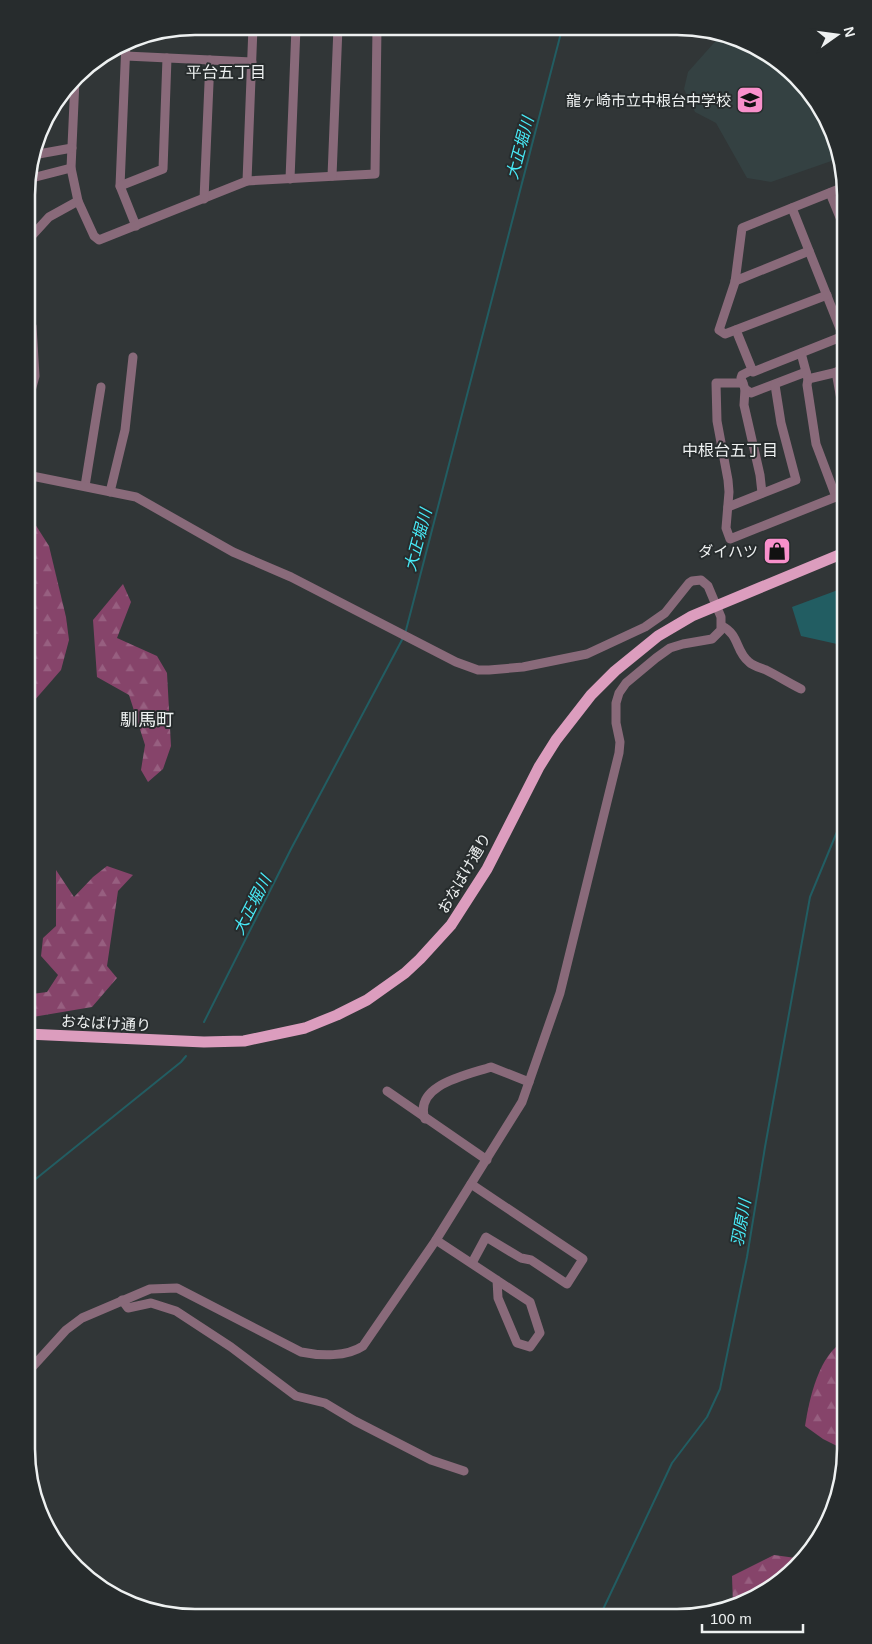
<svg xmlns="http://www.w3.org/2000/svg" width="872" height="1644" viewBox="0 0 872 1644" font-family="Arial,'Noto Sans JP',sans-serif">
	<style>
		.built { fill: #344142 }
		.forest { fill: url(#forest-firs) }
		.water { fill: #225d62 }
		.lines { fill: none; stroke-linecap: round; stroke-linejoin: round }
		.stream { stroke: #225d62; stroke-width: 2 }
		.minor { stroke: #896a7a; stroke-width: 9 }
		.major { stroke: #dc9dbe; stroke-width: 11 }
		.labels { text-anchor: middle; dominant-baseline: central; stroke-width: 4; stroke-linejoin: round; paint-order: stroke }
		.poi-label { font-size: 15px; fill: #eef1f1; stroke: #272c2d; text-anchor: end }
		.street-label { font-size: 15px; fill: #eef1f1; stroke: #272c2d }
		.neighbourhood-label { font-size: 16px; fill: #eef1f1; stroke: #272c2d }
		.water-label { font-size: 16px; font-style: italic; fill: #48ebf8; stroke: #272c2d }
		.quarter-label { font-size: 18px; fill: #eef1f1; stroke: #272c2d }
		.rim { fill: none; stroke: #eef1f1; stroke-width: 2.5 }
	</style>
	<defs>
		<pattern id="forest-firs" width="22" height="20" patternUnits="userSpaceOnUse" patternTransform="scale(1.25)"><rect width="22" height="20" fill="#86446a"/><path d="M5 1l3.5 6h-7zM16 11l3.5 6h-7z" fill="#975f80"/></pattern>
	</defs>
	<rect width="100%" height="100%" fill="#313637"/>
	<path class="built" d="M 721,35 L 788,68 L 837,141 L 840,158 L 771,182 L 747,178 L 716,123 L 695,112 L 684,89 L 688,72 Z"/>
	<g class="forest">
		<path d="M 27,522 L 35,524 L 49,546 L 66,617 L 69,640 L 61,670 L 27,709 Z"/>
		<path d="M 123,584 L 131,602 L 117,638 L 157,656 L 167,673 L 171,746 L 163,769 L 148,782 L 141,770 L 145,745 L 129,695 L 97,677 L 93,620 Z"/>
		<path d="M 107,866 L 133,875 L 118,891 L 107,966 L 117,978 L 92,1007 L 27,1018 L 32,994 L 47,992 L 58,975 L 41,956 L 43,938 L 56,926 L 56,870 L 74,897 L 93,877 Z"/>
		<path d="M 845,1341 L 845,1450 L 823,1439 L 805,1426 C 809,1400 819,1353 845,1341 Z"/>
		<path d="M 774,1555 L 803,1559 L 771,1589 L 734,1607 L 733,1605 L 732,1576 Z"/>
	</g>
	<path class="water" d="M 846,587 L 846,646 L 801,636 L 792,607 Z"/>
	<g class="lines">
		<g class="stream">
			<path d="M 405,634 L 562,29"/>
			<path d="M 204,1022 L 291,849 L 403,638"/>
			<path d="M 27,1186 L 181,1062 L 186,1056"/>
			<path d="M 599,1618 L 672,1463 L 707,1417 L 720,1389 L 747,1257 L 765,1147 L 810,897 L 846,810"/>
		</g>
		<g class="minor">
			<path d="M 361,27 L 381,28"/>
			<path d="M 126,42 L 120,186 L 136,226"/>
			<path d="M 126,56 L 252,62"/>
			<path d="M 75,80 L 71,168 L 78,201 L 94,236 L 99,240 L 247,181 L 375,174 L 377,27"/>
			<path d="M 33,155 L 72,148"/>
			<path d="M 332,176 L 338,27"/>
			<path d="M 28,179 L 71,168"/>
			<path d="M 290,179 L 296,27"/>
			<path d="M 247,181 L 253,27"/>
			<path d="M 120,186 L 163,169 L 167,58"/>
			<path d="M 830,193 L 846,232"/>
			<path d="M 204,199 L 210,60"/>
			<path d="M 792,208 L 843,336"/>
			<path d="M 28,240 L 49,217 L 78,201"/>
			<path d="M 735,281 L 809,251"/>
			<path d="M 827,295 L 725,334 L 719,330 L 735,282 L 742,228 L 844,187"/>
			<path d="M 736,330 L 753,372 L 846,335"/>
			<path d="M 801,353 L 808,379 L 807,385 L 816,444 L 836,497"/>
			<path d="M 752,370 L 742,375 L 741,378 L 745,389 L 751,393 L 806,372"/>
			<path d="M 836,372 L 846,427"/>
			<path d="M 808,379 L 846,370"/>
			<path d="M 743,383 L 716,383 L 717,421 L 728,480 L 729,492 L 726,528 L 730,539 L 846,493"/>
			<path d="M 745,389 L 744,405 L 760,475 L 762,493"/>
			<path d="M 27,441 L 29,398 L 35,376 L 32,326"/>
			<path d="M 85,486 L 101,387"/>
			<path d="M 110,492 L 125,430 L 133,357"/>
			<path d="M 728,507 L 796,480 L 781,423 L 775,385"/>
			<path d="M 722,626 C 740,635 735,651 749,662 C 753,666 761,668 766,670 C 778,676 789,683 801,689"/>
			<path d="M 387,1091 L 487,1160"/>
			<path d="M 425,1119 C 413,1085 467,1075 491,1067 L 529,1082"/>
			<path d="M 471,1184 L 583,1259 L 567,1284 L 531,1260 L 521,1258 L 486,1237 L 472,1263"/>
			<path d="M 436,1240 L 530,1302 L 540,1333 L 530,1347 L 517,1343 L 498,1298 L 497,1280"/>
			<path d="M 122,1300 L 128,1308 L 151,1303 L 176,1311 L 231,1347 L 296,1396 L 325,1403 L 355,1421 L 431,1460 L 464,1471"/>
			<path d="M 26,1374 L 66,1330 L 82,1318 L 150,1289 L 177,1288 L 301,1352 C 320,1356 347,1357 363,1346 L 436,1240 L 522,1102 L 560,993 L 619,753 L 620,742 L 616,723 L 616,703 L 619,693 L 626,683 L 656,658 L 670,648 L 683,644 L 712,639 L 721,630 L 721,617 L 708,586 L 701,580 L 692,581 L 689,583 L 665,613 L 645,627 L 587,654 L 523,667 L 489,670 L 478,670 L 456,662 L 291,577 L 233,552 L 136,497 L 27,475"/>
		</g>
		<path class="major" d="M 27,1034 L 204,1042 L 244,1041 L 305,1028 L 337,1015 L 367,1000 L 405,973 L 420,959 L 451,925 L 487,869 L 539,767 L 556,740 L 591,695 L 615,671 L 658,636 L 692,616 L 846,552"/>
	</g>
	<defs>
		<g id="school-square" transform="scale(1.4375)"><rect x="-9" y="-9" width="18" height="18" rx="4" fill="#f890cb" stroke="#272c2d"/><path d="M0-5L7-2L0 1L-7-2ZM-4 1L0 2.5L4 1V4Q0 6-4 4Z" fill="#111"/></g>
		<g id="shop-square" transform="scale(1.4375)"><rect x="-9" y="-9" width="18" height="18" rx="4" fill="#f890cb" stroke="#272c2d"/><path d="M-5-2.5h2.3a2.7 3.5 0 0 1 5.4 0H5L5.5 6h-11ZM-1.5-2.5h3a1.5 2.3 0 0 0-3 0Z" fill="#111"/></g>
	</defs>
	<g fill-rule="evenodd">
		<use href="#school-square" x="750" y="100"/>
		<use href="#shop-square" x="777" y="551"/>
	</g>
	<g class="labels">
		<g class="poi-label">
			<text x="731" y="100">龍ヶ崎市立中根台中学校</text>
			<text x="758" y="551">ダイハツ</text>
		</g>
		<g class="street-label">
			<text transform="translate(464 873) rotate(-60)">おなばけ通り</text>
			<text transform="translate(106 1023) rotate(3)">おなばけ通り</text>
		</g>
		<g class="neighbourhood-label">
			<text x="226" y="72">平台五丁目</text>
			<text x="730" y="450">中根台五丁目</text>
		</g>
		<g class="water-label">
			<text transform="translate(520 148) rotate(-75)">大正堀川</text>
			<text transform="translate(418 540) rotate(-75)">大正堀川</text>
			<text transform="translate(252 905) rotate(-63)">大正堀川</text>
			<text transform="translate(741 1223) rotate(-80)">羽原川</text>
		</g>
		<g class="quarter-label">
			<text x="147" y="720">馴馬町</text>
		</g>
	</g>
	<path d="M0 0H872V1644H0ZM195 35H677A160 160 0 0 1 837 195V1449A160 160 0 0 1 677 1609H195A160 160 0 0 1 35 1449V195A160 160 0 0 1 195 35Z" fill="#272c2d" fill-rule="evenodd"/>
	<path class="rim" d="M195 35H677A160 160 0 0 1 837 195V1449A160 160 0 0 1 677 1609H195A160 160 0 0 1 35 1449V195A160 160 0 0 1 195 35Z"/>
	<g transform="translate(837 35) rotate(76)" stroke="#272c2d" stroke-width="4" paint-order="stroke">
	<path d="M0-4L9 19L0 12L-9 19Z" fill="#eef1f1"/>
	<text y="-8" font-size="14" font-weight="bold" text-anchor="middle" fill="#eef1f1">N</text>
	</g>
	<path d="M702 1624v8h101v-8" fill="none" stroke="#eef1f1" stroke-width="2.5"/>
	<text x="710" y="1624" font-size="15" fill="#eef1f1" stroke="#272c2d" stroke-width="4" paint-order="stroke">100 m</text>
</svg>
